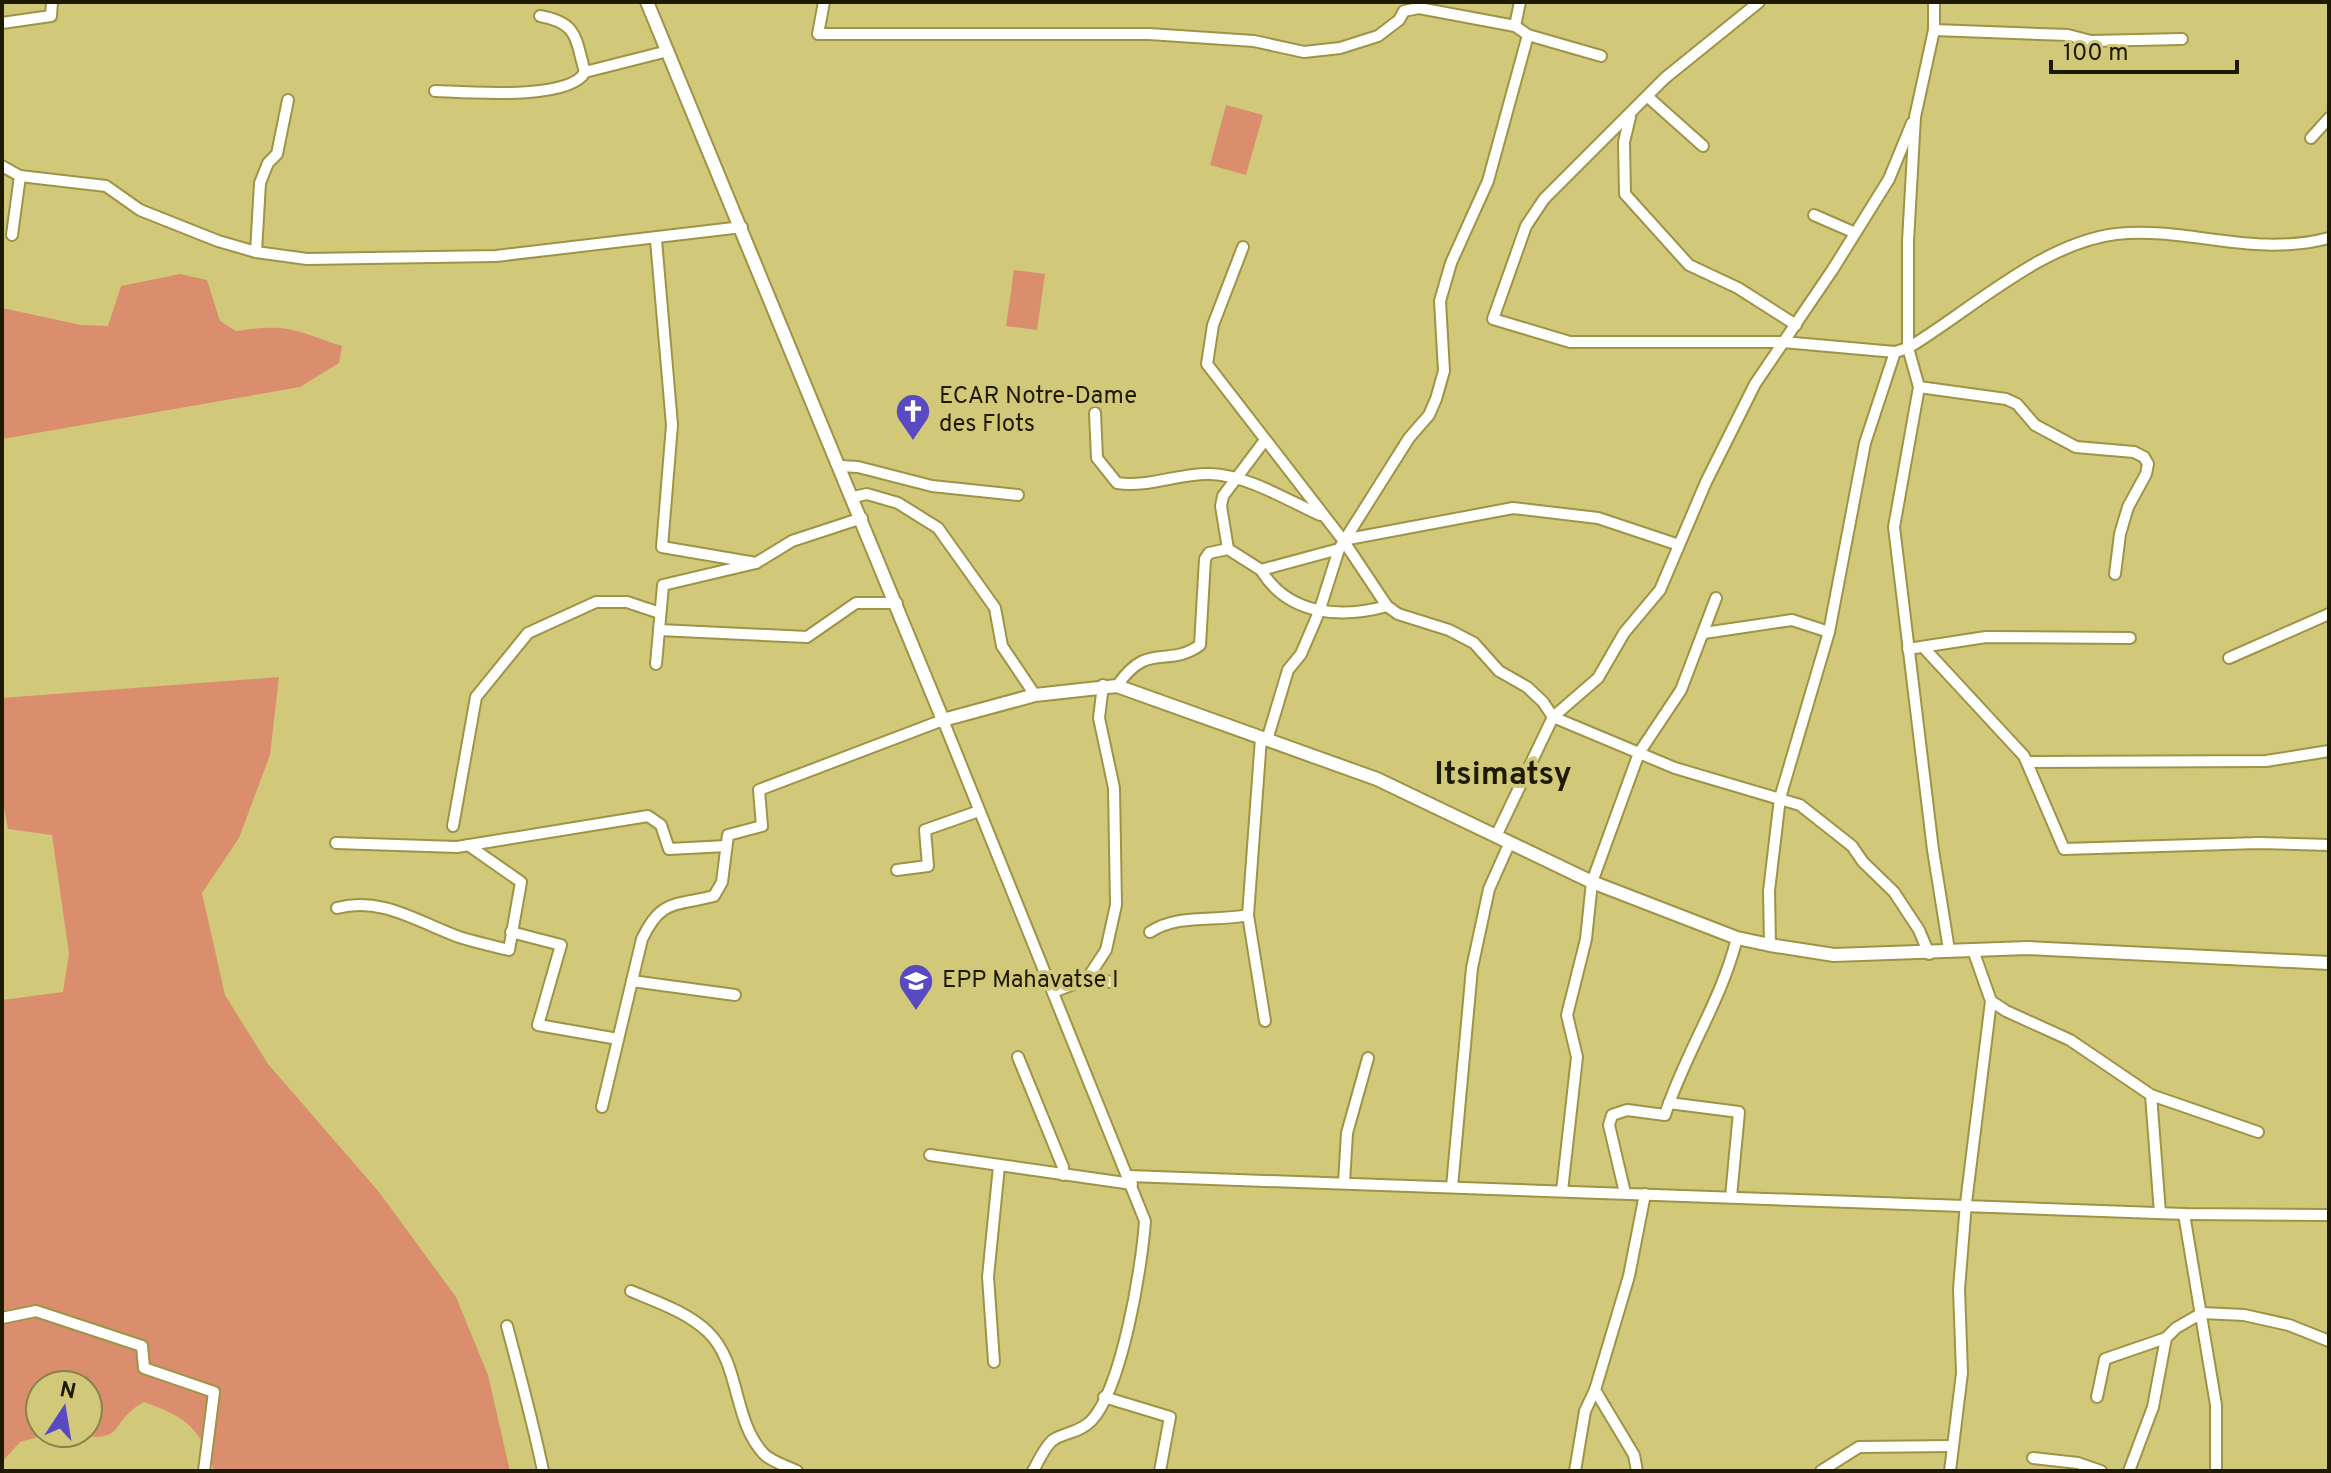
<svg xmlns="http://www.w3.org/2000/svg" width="2331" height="1473" viewBox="0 0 2331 1473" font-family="Overpass,sans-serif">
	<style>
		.green { fill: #da8e6e }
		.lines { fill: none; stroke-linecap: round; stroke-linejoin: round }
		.minor-casing { stroke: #9d9445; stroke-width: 14 }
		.tertiary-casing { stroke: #9d9445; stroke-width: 16 }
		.minor { stroke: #fff; stroke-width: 10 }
		.tertiary { stroke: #fff; stroke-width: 12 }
		.labels { text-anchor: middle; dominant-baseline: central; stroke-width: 8; stroke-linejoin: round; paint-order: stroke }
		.poi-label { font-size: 24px; fill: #1e1a00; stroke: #d1c979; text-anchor: start }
		.district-label { font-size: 32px; font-weight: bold; fill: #1e1a00; stroke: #d1c979 }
	</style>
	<rect width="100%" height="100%" fill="#d1c979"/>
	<g class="green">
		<path d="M 1226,105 L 1263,115 L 1246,175 L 1210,165 Z"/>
		<path d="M 1014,270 L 1045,274 L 1037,330 L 1006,326 Z"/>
		<path d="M 180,274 L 207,280 L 220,321 L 236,331 C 291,323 292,330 342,346 L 339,363 L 300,387 L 2,439 L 2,308 L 81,325 L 108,326 L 121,286 Z"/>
		<path d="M 279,677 L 270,755 L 239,838 L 202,893 L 225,995 L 268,1064 L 379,1192 L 456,1297 L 488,1375 L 510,1471 L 214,1471 C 201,1428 186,1417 144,1402 C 107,1422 127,1446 74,1433 L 88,1433 L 88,1385 L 40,1385 L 40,1433 L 53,1433 L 20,1442 L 2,1462 L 2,1000 L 63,992 L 69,954 L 52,835 L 8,829 L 2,797 L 2,698 Z"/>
	</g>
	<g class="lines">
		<g class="minor-casing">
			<g id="minor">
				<path d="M 824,2 L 818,34 L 1149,34 L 1254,41 L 1304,52 L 1340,48 L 1378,36 L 1399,20 L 1404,11 L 1419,8 L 1515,26 L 1528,35 L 1601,56"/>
				<path d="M 1759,2 L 1665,78 L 1544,199 L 1526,226 L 1493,319 L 1570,342 L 1783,342 L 1895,352 L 1908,348 C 1971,310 2042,243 2116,234 C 2186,226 2253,258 2329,238"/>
				<path d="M 1934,2 L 1934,30 L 1915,117 L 1908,241 L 1908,348 L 1919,387 L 1894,527 L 1933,850 L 1949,950"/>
				<path d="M 540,16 C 579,23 575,39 585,72"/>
				<path d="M 2,23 L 51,16 L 52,2"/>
				<path d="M 1515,26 L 1520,2"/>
				<path d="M 1934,30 L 2068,35 L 2091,41 L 2182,39"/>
				<path d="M 435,91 C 465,92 570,101 585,72 L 668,51"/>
				<path d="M 1648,97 L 1703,146"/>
				<path d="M 1630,117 L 1624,142 L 1625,194 L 1689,265 L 1738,288 L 1796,325"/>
				<path d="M 2311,138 L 2329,118"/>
				<path d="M 2,166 L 20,176 L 106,186 L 140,210 L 218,241 L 256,252 L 307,259 L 496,256 L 742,227"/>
				<path d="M 1814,215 L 1853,232"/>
				<path d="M 12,235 L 20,176"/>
				<path d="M 656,240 L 672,425 L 662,547 L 756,563"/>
				<path d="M 1243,247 L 1213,325 L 1207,364 L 1343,540 L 1387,606 L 1398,614 L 1449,630 L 1474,643 L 1499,671 L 1527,687 L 1543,702 L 1553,717 L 1675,768 L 1800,805 L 1852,846 L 1863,862 L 1894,892 L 1919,930 L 1929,954"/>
				<path d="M 256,252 L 260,183 L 268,163 L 277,154 L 288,100"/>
				<path d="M 1919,387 L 2006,399 L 2017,404 L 2035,425 L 2076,447 L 2134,452 L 2144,457 L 2148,464 L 2146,474 L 2128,507 L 2120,534 L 2115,574"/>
				<path d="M 1095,413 L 1097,458 L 1117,483 C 1149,488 1178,473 1210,474 C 1247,475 1287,500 1320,515"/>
				<path d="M 840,466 L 858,467 L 932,486 L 1018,495"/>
				<path d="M 853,497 L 867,494 L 898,503 L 938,528 L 995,608 L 1002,646 L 1035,695"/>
				<path d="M 1343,540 L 1513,508 L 1598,518 L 1679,545"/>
				<path d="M 1228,549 L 1221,506 L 1223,496 L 1265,440"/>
				<path d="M 1261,570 C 1288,615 1340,619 1387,606"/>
				<path d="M 659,630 L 807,637 L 856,603 L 897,603"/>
				<path d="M 1704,633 L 1792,620 L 1829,632"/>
				<path d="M 1908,649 L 1986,637 L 2130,638"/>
				<path d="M 1925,649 L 2024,756 L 2064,849 L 2259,843 L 2329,845"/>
				<path d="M 2229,658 L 2329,614"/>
				<path d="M 656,664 L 663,585 L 756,563 L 792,541 L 862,518"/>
				<path d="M 1117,686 C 1148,640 1167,669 1200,645 L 1205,559 L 1209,553 L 1228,549 L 1261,570 L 1339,549 L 1409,438 L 1429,415 L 1436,399 L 1444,371 L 1440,301 L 1451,263 L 1488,181 L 1528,35"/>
				<path d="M 1261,738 L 1248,915 L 1265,1021"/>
				<path d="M 1267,740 L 1288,670 L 1301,654 L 1319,612 L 1339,549"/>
				<path d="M 2028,762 L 2266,761 L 2329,751"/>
				<path d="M 453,826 L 476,697 L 528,633 L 596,602 L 627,602 L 660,613"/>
				<path d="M 1497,834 L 1553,717 L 1598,678 L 1624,633 L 1660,590 L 1706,482 L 1755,384 L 1833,269 L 1889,179 L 1912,123"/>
				<path d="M 336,843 L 457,847 L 648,816 L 661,825 L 669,849 L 726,846"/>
				<path d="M 897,870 L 928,866 L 925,830 L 979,811"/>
				<path d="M 337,908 C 381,896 418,922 459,937 C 475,942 492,946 509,950 L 521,882 L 468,845"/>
				<path d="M 511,932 L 561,945 L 538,1025 L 618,1039"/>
				<path d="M 1150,932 C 1180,913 1215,922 1248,915"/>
				<path d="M 1770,945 L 1769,891 L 1780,798 L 1829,632 L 1865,443 L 1895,352"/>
				<path d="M 1973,950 L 1991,1001 L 2006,1011 L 2070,1040 L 2151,1095 L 2258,1132"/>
				<path d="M 1087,979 L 1106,950 L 1116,905 L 1114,788 L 1099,718 L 1103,685"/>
				<path d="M 632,981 L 735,995"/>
				<path d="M 1053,992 L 1087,979 L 1112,982"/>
				<path d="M 1018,1057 L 1063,1167 L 1063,1175"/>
				<path d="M 2151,1095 L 2160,1213"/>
				<path d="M 1669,1103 L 1739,1112 L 1731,1197"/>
				<path d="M 602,1107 L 642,939 C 661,899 674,906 714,896 L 722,882 L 728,835 L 762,826 L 759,790 L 943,720 L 1145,1221 C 1142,1266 1122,1389 1091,1421 C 1079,1433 1065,1432 1053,1440 C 1045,1446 1038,1462 1033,1471"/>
				<path d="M 930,1155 L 1132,1184"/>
				<path d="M 1129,1176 L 2184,1214 L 2329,1215"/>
				<path d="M 1344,1183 L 1347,1133 L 1368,1058"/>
				<path d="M 1452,1187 L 1472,968 L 1489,889 L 1510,842"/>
				<path d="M 1562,1191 L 1577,1057 L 1567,1015 L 1586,939 L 1592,882 L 1639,753 L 1681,690 L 1716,598"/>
				<path d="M 1625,1193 L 1609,1125 L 1612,1115 L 1627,1110 L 1665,1115 C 1685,1053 1721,1002 1737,938"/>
				<path d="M 2184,1214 L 2216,1405 L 2216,1471"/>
				<path d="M 631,1291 C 657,1302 687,1312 708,1332 C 741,1364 732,1420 764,1454 C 772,1462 787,1466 797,1471"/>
				<path d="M 2,1318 L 36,1311 L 142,1346 L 144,1368 L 214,1392 L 204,1471"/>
				<path d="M 507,1326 C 520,1375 533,1422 543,1471"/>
				<path d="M 994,1362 L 988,1277 L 999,1166"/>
				<path d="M 1104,1397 L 1170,1417 L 1160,1471"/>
				<path d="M 2097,1397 L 2105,1359 L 2166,1338"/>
				<path d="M 2033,1458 L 2078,1463 L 2101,1471"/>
				<path d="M 1575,1471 L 1585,1411 L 1595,1390"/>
				<path d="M 1637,1471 L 1634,1455 L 1595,1390 L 1629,1276 L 1645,1194"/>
				<path d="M 1821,1471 L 1859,1447 L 1952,1446"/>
				<path d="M 1950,1471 L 1962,1373 L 1959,1289 L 1966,1203 L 1991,1001"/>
				<path d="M 2129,1471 L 2153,1407 L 2166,1338 L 2176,1328 L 2202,1313 L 2244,1315 L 2289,1325 L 2329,1341"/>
			</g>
		</g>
		<g class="tertiary-casing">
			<path id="tertiary" d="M 647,2 L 943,720 L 1035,695 L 1117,686 L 1377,779 L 1592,882 L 1737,938 L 1770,945 L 1834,955 L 2028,948 L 2329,963"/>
		</g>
		<use href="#minor" class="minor"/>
		<use href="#tertiary" class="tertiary"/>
	</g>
	<defs>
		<g id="church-pin" transform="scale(1.8)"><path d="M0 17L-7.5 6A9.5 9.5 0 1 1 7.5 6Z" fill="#5949c2" stroke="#d1c979"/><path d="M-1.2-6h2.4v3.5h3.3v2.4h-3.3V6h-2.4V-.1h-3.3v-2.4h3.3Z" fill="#fff"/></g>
		<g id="school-pin" transform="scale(1.8)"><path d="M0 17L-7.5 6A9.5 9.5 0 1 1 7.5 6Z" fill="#5949c2" stroke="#d1c979"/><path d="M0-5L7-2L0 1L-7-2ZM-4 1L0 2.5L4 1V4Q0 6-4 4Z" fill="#fff"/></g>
	</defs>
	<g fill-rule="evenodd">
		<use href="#church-pin" x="913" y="411"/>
		<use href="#school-pin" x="916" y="981"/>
	</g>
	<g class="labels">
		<g class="poi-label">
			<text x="939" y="397">ECAR Notre-Dame<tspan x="939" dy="28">des Flots</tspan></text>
			<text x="942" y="981">EPP Mahavatse I</text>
		</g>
		<g class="district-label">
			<text x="1503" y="776">Itsimatsy</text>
		</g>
	</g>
	<rect width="2331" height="1473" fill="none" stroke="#1e1a00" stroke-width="8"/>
	<g transform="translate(64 1409) rotate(12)"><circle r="38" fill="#d1c979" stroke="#898349" stroke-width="2"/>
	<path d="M0-6L14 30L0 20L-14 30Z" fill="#5949c2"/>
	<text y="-12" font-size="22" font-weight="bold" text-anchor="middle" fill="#1e1a00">N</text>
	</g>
	<path d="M2051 60v12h186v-12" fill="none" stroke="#1e1a00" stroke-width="4"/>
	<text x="2063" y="60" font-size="24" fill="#1e1a00" stroke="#d1c979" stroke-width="6" paint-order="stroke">100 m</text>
</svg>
